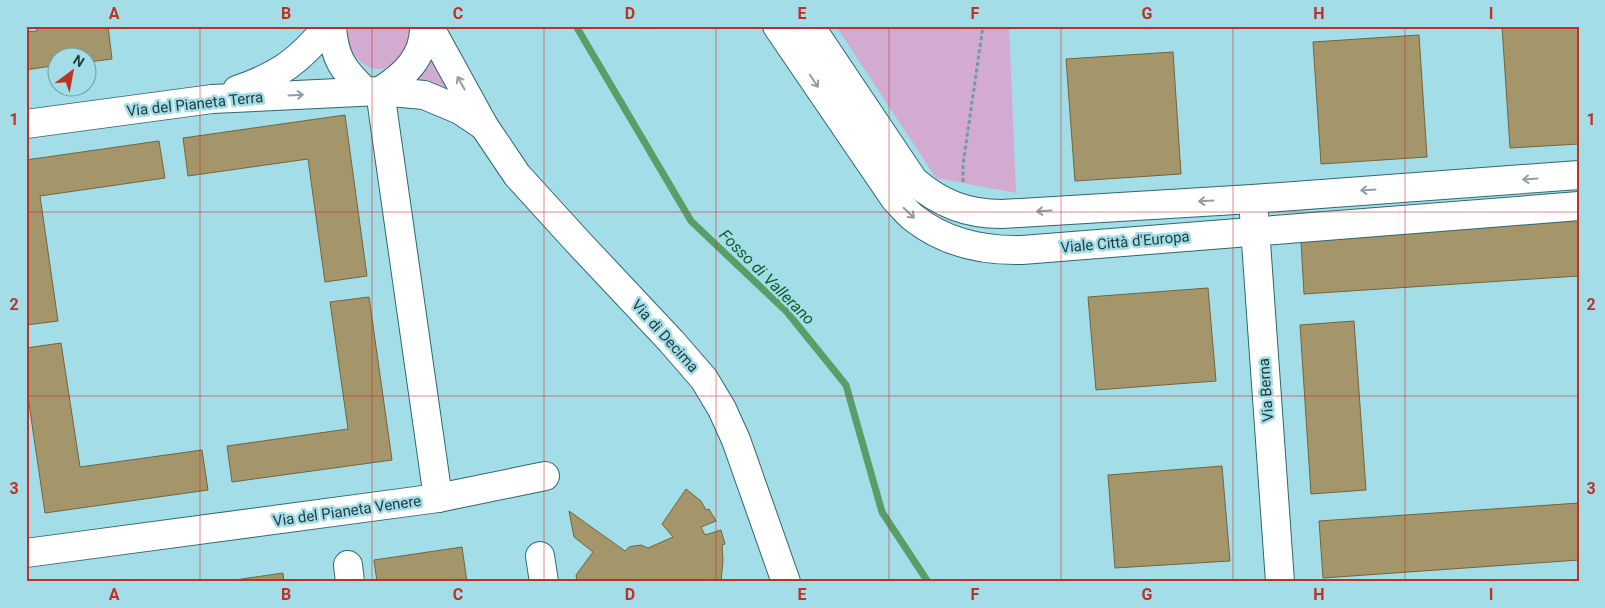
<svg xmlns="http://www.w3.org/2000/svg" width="1605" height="608" viewBox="0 0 1605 608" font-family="Roboto,sans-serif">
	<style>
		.green { fill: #d3aad0 }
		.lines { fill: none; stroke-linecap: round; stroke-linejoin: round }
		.stream { stroke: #599d67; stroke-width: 7 }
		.building { fill: #a5956b; stroke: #74643c }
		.minor-casing { stroke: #2e6770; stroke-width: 30 }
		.path { stroke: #709da4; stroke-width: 3; stroke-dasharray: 4 2.5; stroke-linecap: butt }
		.minor { stroke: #fff; stroke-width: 28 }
		.oneway { stroke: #929ea0 }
		.grid { fill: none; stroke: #be3126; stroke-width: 1; stroke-opacity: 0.55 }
		.labels { text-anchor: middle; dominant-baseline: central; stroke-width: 5; stroke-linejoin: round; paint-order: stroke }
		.street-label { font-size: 15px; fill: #243c40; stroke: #a3dee8 }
		.water-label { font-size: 16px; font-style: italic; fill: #0f5c28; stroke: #a3dee8 }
		.neatline { fill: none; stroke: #be3126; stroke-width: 2 }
		.grid-label { font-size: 16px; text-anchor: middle; font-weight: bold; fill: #be3126 }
	</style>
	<rect width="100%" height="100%" fill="#a3dee8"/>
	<g class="green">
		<path d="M 349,26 L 410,26 L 412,30 L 405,57 C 396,62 386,70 376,69 C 362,67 347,52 347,38 C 347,35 349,30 349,26 Z"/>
		<path d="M 836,26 L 1009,26 L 1016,193 L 936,178 Z"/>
		<path d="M 434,44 L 456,95 L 439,86 L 414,81 Z"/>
	</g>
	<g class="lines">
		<path class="stream" d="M 576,26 L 691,221 L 787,312 L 846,385 L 882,512 L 928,582"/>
	</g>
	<g class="building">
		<path d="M 36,26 L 108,26 L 112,59 L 88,62 L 88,58 L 75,58 L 74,51 L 58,53 L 58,65 L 26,70 L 26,32 L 37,31 Z"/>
		<path d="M 1502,26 L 1579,26 L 1579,144 L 1510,148 Z"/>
		<path d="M 1419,35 L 1427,157 L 1321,164 L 1313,42 Z"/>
		<path d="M 1173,52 L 1181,174 L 1075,181 L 1066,59 Z"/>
		<path d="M 345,115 L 367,276 L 325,282 L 308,159 L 188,176 L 183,138 Z"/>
		<path d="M 159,141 L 165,178 L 40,196 L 58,321 L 26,325 L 26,160 Z"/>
		<path d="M 1579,218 L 1579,276 L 1304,294 L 1301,241 Z"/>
		<path d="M 1208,288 L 1216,381 L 1096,390 L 1088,297 Z"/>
		<path d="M 369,297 L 392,460 L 232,482 L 227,446 L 348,429 L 330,302 Z"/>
		<path d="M 1354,321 L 1366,490 L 1311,494 L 1300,325 Z"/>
		<path d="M 61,343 L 80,467 L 202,450 L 208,490 L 45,513 L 26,383 L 26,348 Z"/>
		<path d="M 1222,466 L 1230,561 L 1115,568 L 1108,475 Z"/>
		<path d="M 686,489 L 701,501 L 706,510 L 709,509 L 716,521 L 701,527 L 705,535 L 721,530 L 725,544 L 722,545 L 723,560 L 721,582 L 577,582 L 576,575 L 593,552 L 574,537 L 569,511 L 625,551 L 629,547 L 634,546 L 641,545 L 648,548 L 673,537 L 662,524 Z"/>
		<path d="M 1579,503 L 1579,560 L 1323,578 L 1319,521 Z"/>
		<path d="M 462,547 L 467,582 L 377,582 L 374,560 Z"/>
		<path d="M 283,573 L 284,582 L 221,582 Z"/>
	</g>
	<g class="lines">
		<g class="minor-casing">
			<g id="minor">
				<path d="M 332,26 C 334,58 343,70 365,91"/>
				<path d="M 429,26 L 484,126 L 517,175 L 577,241 L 671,341 L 704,379 L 722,409 L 736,440 L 786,582"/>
				<path d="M 777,26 L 895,199 C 902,206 907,213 915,219 C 946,243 983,251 1022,250 L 1579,206"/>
				<path d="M 810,26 L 914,181 C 941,204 967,214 1002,214 L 1252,199 L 1579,175"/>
				<path d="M 237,90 C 280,75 299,61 328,26"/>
				<path d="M 26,124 L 212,99 L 380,91 C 404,76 425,57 424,26"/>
				<path d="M 1254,214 L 1280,582"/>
				<path d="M 438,498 L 545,476"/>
				<path d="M 26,553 L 438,498 L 380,91 L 424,95 L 460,110 L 484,126"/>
				<path d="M 540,556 L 544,582"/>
				<path d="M 348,565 L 350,582"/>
			</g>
		</g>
		<path class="path" d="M 963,182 L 963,165 L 983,26"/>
		<use href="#minor" class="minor"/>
	</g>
	<defs><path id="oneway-shaft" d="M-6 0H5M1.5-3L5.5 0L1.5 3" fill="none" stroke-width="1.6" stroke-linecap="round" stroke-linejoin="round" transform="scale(1.25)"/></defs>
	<g class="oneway">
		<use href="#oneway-shaft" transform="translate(814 81) rotate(56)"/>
		<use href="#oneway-shaft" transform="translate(461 83) rotate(-119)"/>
		<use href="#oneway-shaft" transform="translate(296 95) rotate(-3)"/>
		<use href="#oneway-shaft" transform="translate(1530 179) rotate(176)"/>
		<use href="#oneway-shaft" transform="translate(1368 190) rotate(176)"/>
		<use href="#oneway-shaft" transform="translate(1206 201) rotate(177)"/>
		<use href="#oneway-shaft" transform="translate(1044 211) rotate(177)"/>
		<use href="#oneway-shaft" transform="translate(909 213) rotate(44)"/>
	</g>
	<path class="grid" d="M 200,26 L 200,582M 372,26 L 372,582M 544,26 L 544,582M 716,26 L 716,582M 889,26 L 889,582M 1061,26 L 1061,582M 1233,26 L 1233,582M 1405,26 L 1405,582M 26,212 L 1579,212M 26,396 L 1579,396"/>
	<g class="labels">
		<g class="street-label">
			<text transform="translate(195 104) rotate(-6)">Via del Pianeta Terra</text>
			<text transform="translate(1125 242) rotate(-5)">Viale Città d'Europa</text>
			<text transform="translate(665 336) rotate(48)">Via di Decima</text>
			<text transform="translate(1266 390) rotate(-94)">Via Berna</text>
			<text transform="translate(347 511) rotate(-8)">Via del Pianeta Venere</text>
		</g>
		<g class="water-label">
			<text transform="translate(767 277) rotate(45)">Fosso di Vallerano</text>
		</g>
	</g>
	<rect width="1605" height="608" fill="none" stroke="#a3dee8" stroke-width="55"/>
	<g transform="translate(72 72) rotate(32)"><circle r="24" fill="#a3dee8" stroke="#709da5"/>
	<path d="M0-4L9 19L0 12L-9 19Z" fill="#be3126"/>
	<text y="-8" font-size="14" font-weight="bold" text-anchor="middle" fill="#243c40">N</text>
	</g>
	<rect x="28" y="28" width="1550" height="552" class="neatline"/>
	<g class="grid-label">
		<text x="114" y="19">A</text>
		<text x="286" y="19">B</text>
		<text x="458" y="19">C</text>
		<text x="630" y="19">D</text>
		<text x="802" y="19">E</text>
		<text x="975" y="19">F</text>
		<text x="1147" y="19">G</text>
		<text x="1319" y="19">H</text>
		<text x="1491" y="19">I</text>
		<text x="14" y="125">1</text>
		<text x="1591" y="125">1</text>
		<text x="14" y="310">2</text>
		<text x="1591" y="310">2</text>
		<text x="14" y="494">3</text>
		<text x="1591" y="494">3</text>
		<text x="114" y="600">A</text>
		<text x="286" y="600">B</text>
		<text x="458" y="600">C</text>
		<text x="630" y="600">D</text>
		<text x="802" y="600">E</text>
		<text x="975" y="600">F</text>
		<text x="1147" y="600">G</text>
		<text x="1319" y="600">H</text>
		<text x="1491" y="600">I</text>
	</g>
</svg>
